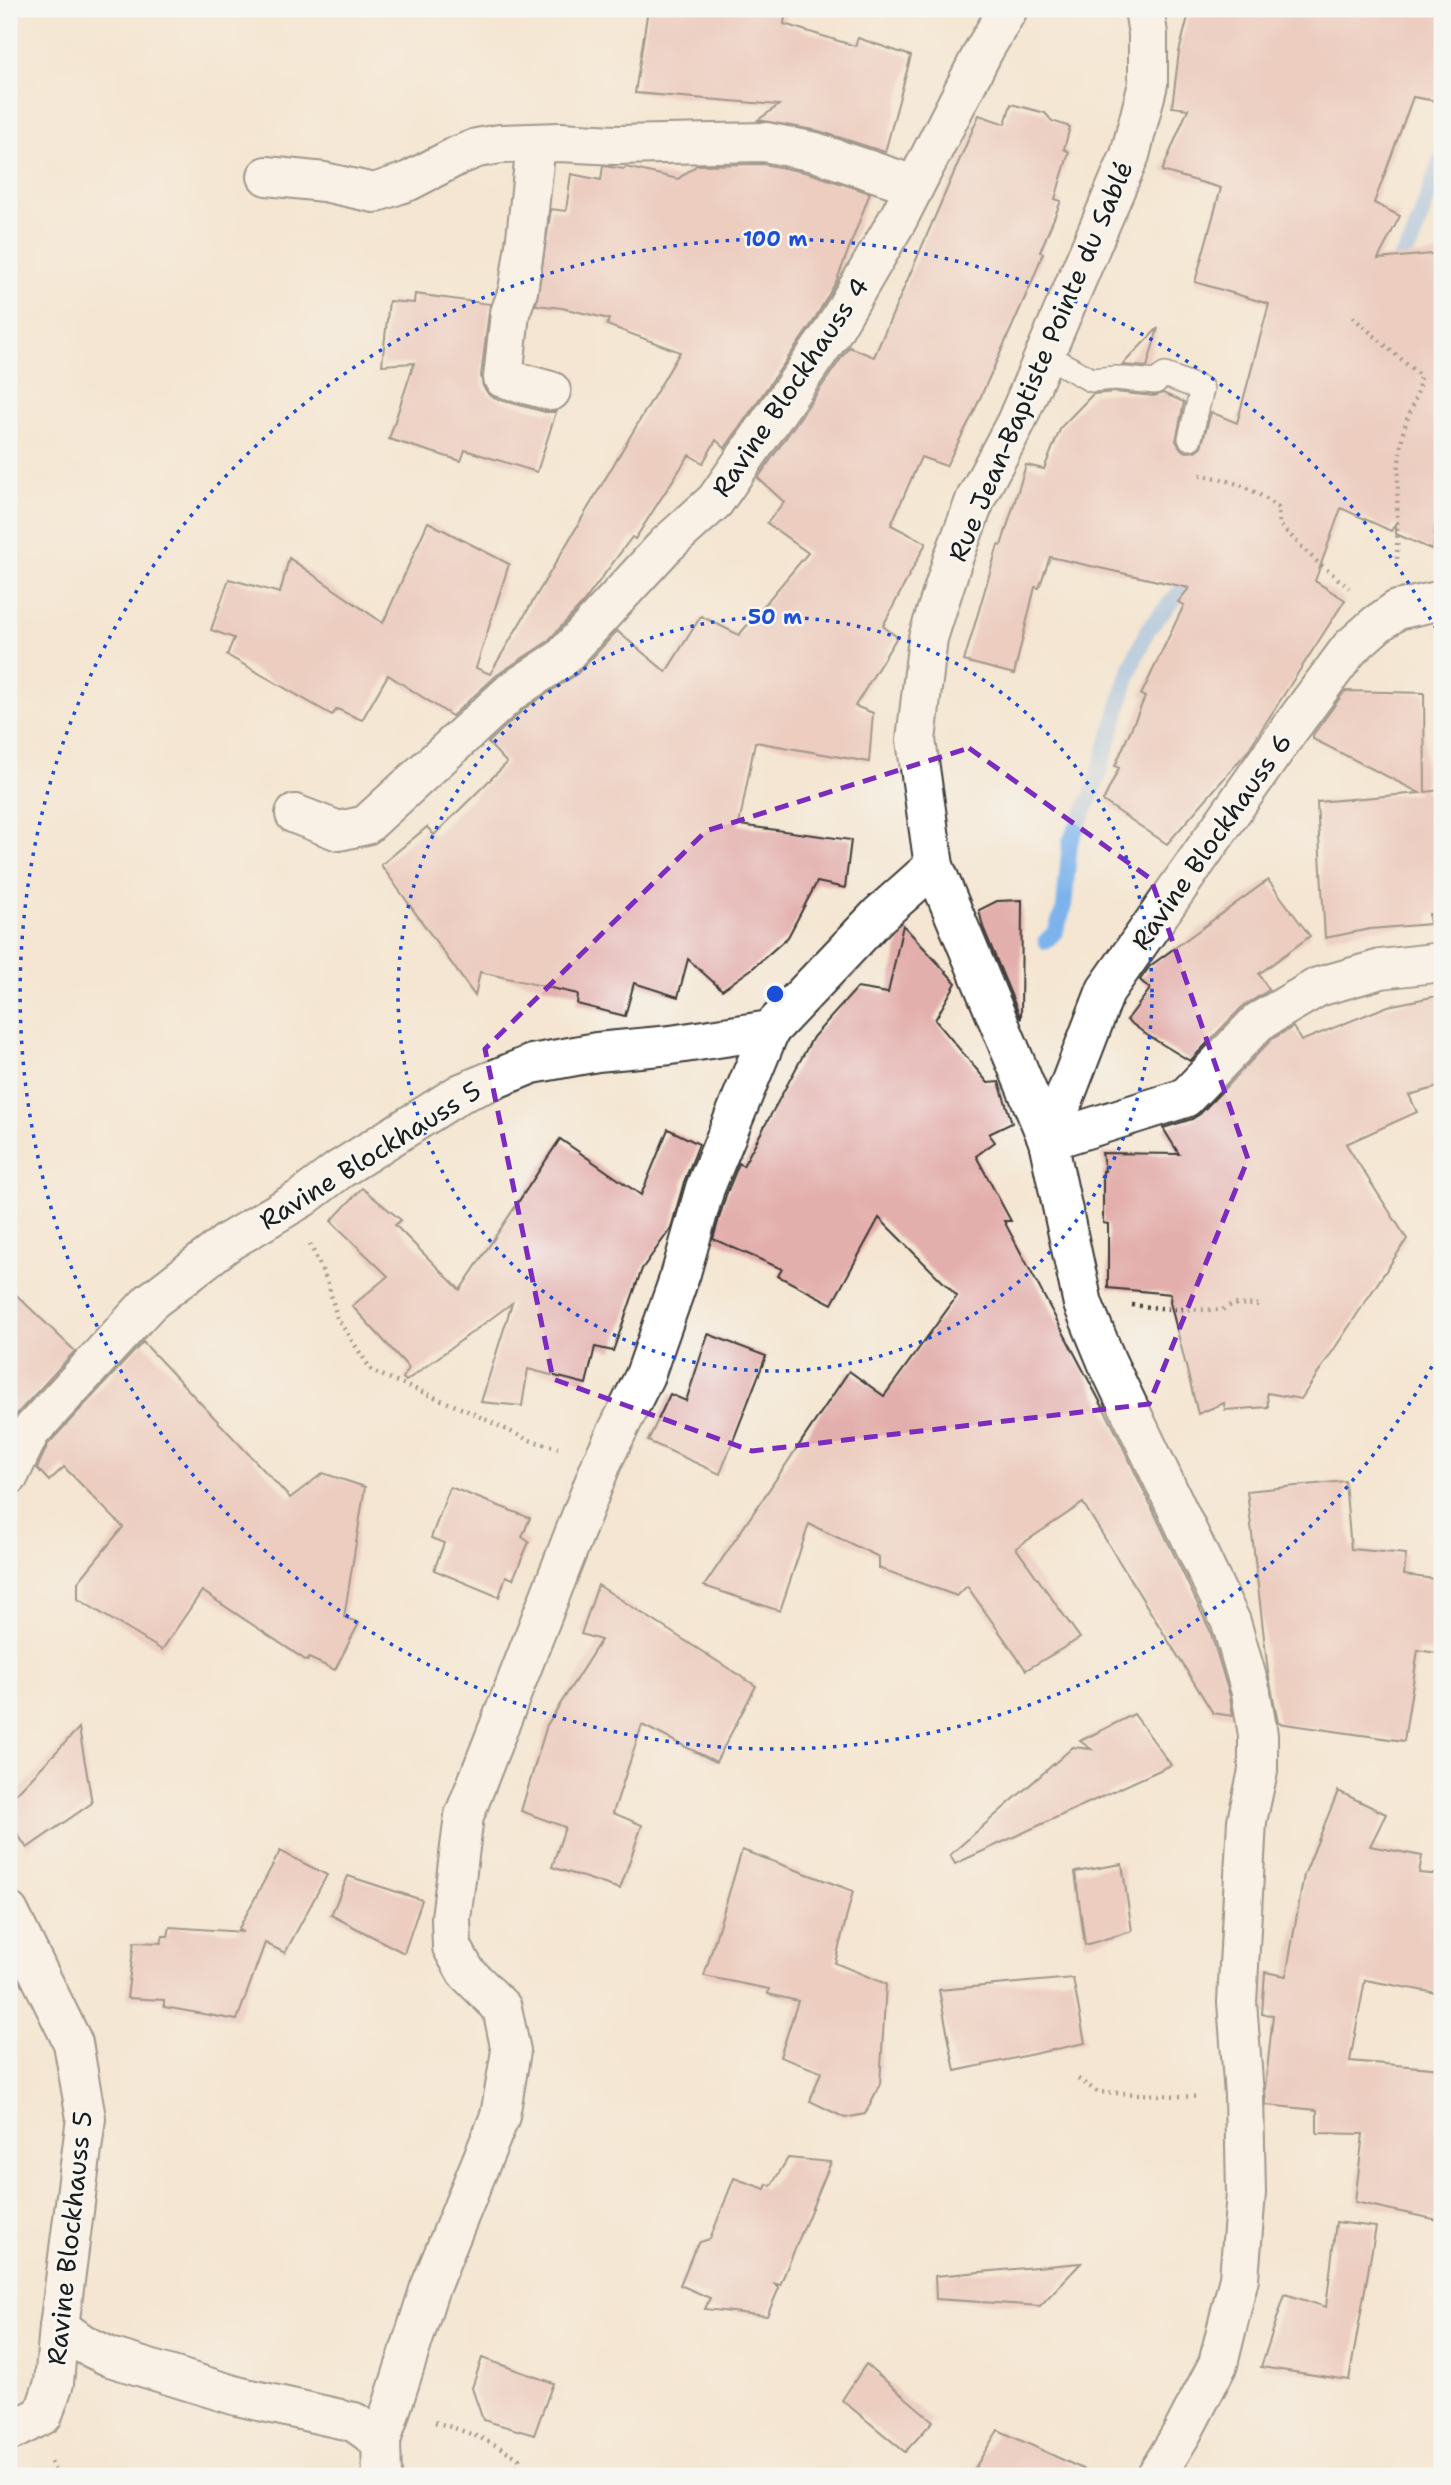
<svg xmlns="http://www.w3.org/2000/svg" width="1451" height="2485" viewBox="0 0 1451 2485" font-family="'Shantell Sans',sans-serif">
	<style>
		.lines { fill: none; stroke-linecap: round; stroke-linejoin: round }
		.stream { stroke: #7db3ec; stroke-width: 16 }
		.building { fill: #e3afac }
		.service-casing { stroke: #3c3a37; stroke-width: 26 }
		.minor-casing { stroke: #3c3a37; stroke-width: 42 }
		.path { stroke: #3c3a37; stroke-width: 4.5; stroke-dasharray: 2 5; stroke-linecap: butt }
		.service { stroke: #fff; stroke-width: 23 }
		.minor { stroke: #fff; stroke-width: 38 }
		.marked { fill: none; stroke: #7b2cbf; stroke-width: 5; stroke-dasharray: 14 9; stroke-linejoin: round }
		.ring { fill: none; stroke: #1d4ed8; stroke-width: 3.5; stroke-dasharray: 3.5 7 }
		.labels { text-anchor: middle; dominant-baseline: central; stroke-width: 5; stroke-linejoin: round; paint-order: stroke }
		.street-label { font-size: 26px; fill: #1c1c1c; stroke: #f6f6f2 }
		.centre { fill: #1d4ed8; stroke: #f6f6f2; stroke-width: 3.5 }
		.ring-label { font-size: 21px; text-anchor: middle; font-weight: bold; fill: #1d4ed8; stroke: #f6f6f2; stroke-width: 5; stroke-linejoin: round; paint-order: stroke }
	</style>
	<rect width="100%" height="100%" fill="#f6f6f2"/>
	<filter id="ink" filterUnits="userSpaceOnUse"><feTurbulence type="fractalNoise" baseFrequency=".0143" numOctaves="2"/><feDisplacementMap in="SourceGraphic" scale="14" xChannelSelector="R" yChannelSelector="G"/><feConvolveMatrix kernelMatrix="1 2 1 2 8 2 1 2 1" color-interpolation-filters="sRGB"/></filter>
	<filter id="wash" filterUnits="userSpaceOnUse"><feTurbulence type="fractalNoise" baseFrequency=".00686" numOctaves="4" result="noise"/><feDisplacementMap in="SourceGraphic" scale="28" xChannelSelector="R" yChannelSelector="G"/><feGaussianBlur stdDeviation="1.57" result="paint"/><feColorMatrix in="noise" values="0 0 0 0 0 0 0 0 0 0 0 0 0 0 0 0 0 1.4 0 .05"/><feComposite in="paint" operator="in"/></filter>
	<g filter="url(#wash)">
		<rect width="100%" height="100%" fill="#f4e6d2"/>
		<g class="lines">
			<g class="stream">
				<path d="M 1390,274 L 1411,244 L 1442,158"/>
				<path d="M 1046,941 L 1055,932 L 1064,908 L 1070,842 L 1094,790 L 1131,667 L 1148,629 L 1197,572"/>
			</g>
		</g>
		<g id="blocks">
			<g class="building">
				<path d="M 648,9 L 786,9 L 784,24 L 855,46 L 858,38 L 911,56 L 885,152 L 819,131 L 758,120 L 779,105 L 635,93 Z"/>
				<path d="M 1190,9 L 1442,9 L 1442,102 L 1413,97 L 1374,203 L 1400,216 L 1378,259 L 1442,253 L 1442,475 L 1439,474 L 1433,550 L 1396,534 L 1396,523 L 1391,531 L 1341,508 L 1315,581 L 1345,600 L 1247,752 L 1167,844 L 1103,801 L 1119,768 L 1115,766 L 1145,697 L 1141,695 L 1184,605 L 1178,602 L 1189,588 L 1050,557 L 1039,588 L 1035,587 L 1014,674 L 964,661 L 998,545 L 1001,546 L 1026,465 L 1044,469 L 1061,427 L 1093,394 L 1115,392 L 1154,396 L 1163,393 L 1184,402 L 1176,441 L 1181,449 L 1187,452 L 1195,451 L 1201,447 L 1211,412 L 1237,423 L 1269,304 L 1195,282 L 1221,188 L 1162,171 L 1188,109 L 1172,107 L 1179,52 Z"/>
				<path d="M 1011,104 L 1045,113 L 1052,121 L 1070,127 L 1064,149 L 1069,152 L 1055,199 L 1061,201 L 1040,252 L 1043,253 L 1031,284 L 973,414 L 946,466 L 921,457 L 891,525 L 926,543 L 883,626 L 897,637 L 855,706 L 873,713 L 869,762 L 755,742 L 739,825 L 851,840 L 845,888 L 817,882 L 788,937 L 753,968 L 722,990 L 688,959 L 678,997 L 634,983 L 625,1016 L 577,1004 L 578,994 L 480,972 L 475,996 L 381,865 L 427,827 L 434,835 L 507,763 L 488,743 L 525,708 L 577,674 L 617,631 L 666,672 L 701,616 L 739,635 L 808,553 L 767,523 L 784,502 L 758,478 L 849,347 L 874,357 L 979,115 L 1005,124 Z"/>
				<path d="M 763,164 L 809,173 L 870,193 L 837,280 L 813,322 L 725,448 L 716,440 L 703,463 L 689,455 L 635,539 L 632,537 L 583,603 L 547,642 L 497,675 L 452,716 L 388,675 L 362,720 L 337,709 L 332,715 L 227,655 L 234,638 L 211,630 L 229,579 L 280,593 L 289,558 L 383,623 L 428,522 L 509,564 L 476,668 L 490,674 L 680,352 L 607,325 L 609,319 L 562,308 L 536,305 L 551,209 L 566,211 L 571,174 L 601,180 L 603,166 L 624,169 L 626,167 L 678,179 L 697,165 Z"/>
				<path d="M 415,294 L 490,304 L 481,376 L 483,386 L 489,395 L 497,399 L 545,412 L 556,412 L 537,472 L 465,450 L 461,461 L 389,439 L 414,363 L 382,365 L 389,301 L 414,303 Z"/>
				<path d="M 1158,328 L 1147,367 L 1122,365 Z"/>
				<path d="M 1345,691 L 1424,693 L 1425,792 L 1442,790 L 1442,914 L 1429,914 L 1430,924 L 1370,929 L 1325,938 L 1317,802 L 1420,793 L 1313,739 L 1313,735 Z"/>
				<path d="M 1268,880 L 1310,936 L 1259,974 L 1269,990 L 1242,1007 L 1190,1061 L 1147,1035 L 1127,1020 L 1150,989 L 1140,980 L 1150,966 Z"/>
				<path d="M 1022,900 L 1021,1019 L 983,927 L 979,910 L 997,901 Z"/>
				<path d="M 903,925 L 956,983 L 935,1020 L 988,1083 L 999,1082 L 1012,1123 L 989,1134 L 995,1142 L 976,1156 L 1011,1221 L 1004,1221 L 1113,1426 L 1210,1630 L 1230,1697 L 1233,1716 L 1213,1713 L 1083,1503 L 1016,1548 L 1080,1638 L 1026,1670 L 967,1586 L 957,1596 L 879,1568 L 879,1557 L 809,1524 L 780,1611 L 704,1586 L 849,1371 L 884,1396 L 957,1296 L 879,1218 L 832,1304 L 778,1276 L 782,1269 L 713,1239 L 726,1195 L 739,1163 L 743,1166 L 813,1037 L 857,988 L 888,993 Z"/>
				<path d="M 1442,995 L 1442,1086 L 1409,1095 L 1417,1112 L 1346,1144 L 1407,1239 L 1301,1399 L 1267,1393 L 1268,1407 L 1225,1410 L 1224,1403 L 1198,1414 L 1170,1302 L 1171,1294 L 1108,1288 L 1108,1224 L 1103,1223 L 1103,1171 L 1105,1171 L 1102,1153 L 1179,1154 L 1163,1128 L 1192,1119 L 1200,1114 L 1272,1039 L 1293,1027 L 1301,1041 L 1388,1006 Z"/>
				<path d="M 668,1129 L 699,1144 L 684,1182 L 671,1228 L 642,1269 L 613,1351 L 595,1347 L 586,1384 L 528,1369 L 522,1406 L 481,1402 L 512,1303 L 406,1381 L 403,1378 L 409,1368 L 352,1306 L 388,1276 L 331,1221 L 362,1188 L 401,1220 L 395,1225 L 460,1290 L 560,1139 L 641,1195 Z"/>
				<path d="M 9,1288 L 75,1351 L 14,1417 L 9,1426 Z"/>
				<path d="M 708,1334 L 766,1356 L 720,1474 L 648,1441 L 670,1394 L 686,1401 Z"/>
				<path d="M 143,1342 L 290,1498 L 323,1473 L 365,1487 L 344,1617 L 359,1623 L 335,1670 L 309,1658 L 307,1661 L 202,1591 L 162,1650 L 78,1599 L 78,1582 L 123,1527 L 64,1467 L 49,1481 L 37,1468 L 48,1444 Z"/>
				<path d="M 1345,1481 L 1351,1549 L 1406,1554 L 1404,1575 L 1442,1580 L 1442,1654 L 1418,1650 L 1404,1741 L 1278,1723 L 1268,1672 L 1247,1491 Z"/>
				<path d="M 450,1487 L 530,1518 L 522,1537 L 529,1542 L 513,1579 L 506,1576 L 499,1597 L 434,1570 L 444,1543 L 431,1538 Z"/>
				<path d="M 598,1585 L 756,1686 L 716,1762 L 642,1725 L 613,1813 L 642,1825 L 620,1889 L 552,1867 L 565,1827 L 521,1811 L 547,1725 L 601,1640 L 581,1634 Z"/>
				<path d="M 1134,1714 L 1171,1765 L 955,1864 L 950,1855 L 1073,1747 L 1091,1749 L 1080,1741 Z"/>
				<path d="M 79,1728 L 92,1803 L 27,1848 L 9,1822 L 9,1801 Z"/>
				<path d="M 1338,1791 L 1386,1814 L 1370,1846 L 1422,1856 L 1419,1873 L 1442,1875 L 1442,1994 L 1365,1980 L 1350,2061 L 1442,2069 L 1442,2221 L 1355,2202 L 1363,2134 L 1317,2133 L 1317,2110 L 1266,2105 L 1265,2089 L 1273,2015 L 1262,2014 L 1265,1972 L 1286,1976 L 1304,1875 Z"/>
				<path d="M 742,1850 L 853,1891 L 835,1963 L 886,1984 L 880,2084 L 865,2114 L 845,2118 L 810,2101 L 821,2072 L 780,2057 L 798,2001 L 768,1994 L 769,1989 L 704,1976 Z"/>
				<path d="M 280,1851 L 327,1875 L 285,1953 L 265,1943 L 237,2020 L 164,2007 L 164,2000 L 127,1998 L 134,1942 L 161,1943 L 163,1936 L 168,1936 L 170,1927 L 243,1932 L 238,1930 Z"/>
				<path d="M 1122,1864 L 1132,1931 L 1085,1945 L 1075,1872 Z"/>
				<path d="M 348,1876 L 422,1900 L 404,1953 L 331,1915 Z"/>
				<path d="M 1073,1978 L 1085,2043 L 955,2071 L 939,1990 Z"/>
				<path d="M 788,2158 L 831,2162 L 780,2285 L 773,2283 L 779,2288 L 767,2316 L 705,2309 L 710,2298 L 680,2285 L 693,2253 L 700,2242 L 710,2239 L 734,2178 L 765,2189 L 767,2184 L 771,2186 Z"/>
				<path d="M 1336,2222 L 1376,2227 L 1349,2380 L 1261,2367 L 1285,2294 L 1326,2307 Z"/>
				<path d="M 1081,2263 L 1040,2306 L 936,2299 L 935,2276 Z"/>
				<path d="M 482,2358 L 553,2383 L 534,2435 L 483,2420 L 472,2388 Z"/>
				<path d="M 866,2364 L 933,2421 L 905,2452 L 842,2400 Z"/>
				<path d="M 998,2430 L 1098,2476 L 970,2476 Z"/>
			</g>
		</g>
	</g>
	<g filter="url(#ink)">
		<use href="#blocks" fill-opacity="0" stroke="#3c3a37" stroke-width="2"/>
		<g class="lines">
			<g class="service-casing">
				<path id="service" d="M 1044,354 L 1091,380 L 1115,378 L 1155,382 L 1165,375 L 1202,389 L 1190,438"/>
			</g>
			<g class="minor-casing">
				<g id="minor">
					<path d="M 1144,9 L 1148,34 L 1148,84 L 1130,155 L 1016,422 L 976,498 L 953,559 L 928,638 L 916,740 L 934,866 L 1048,1141 L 1083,1304 L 1107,1362 L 1231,1622 L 1251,1692 L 1258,1735 L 1258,1771 L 1247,1821 L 1237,2002 L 1244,2095 L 1246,2193 L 1239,2278 L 1218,2364 L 1182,2433 L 1156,2476"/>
					<path d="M 536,143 L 526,238 L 518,291 L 510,313 L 503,378 L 551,391"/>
					<path d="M 267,176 L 324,182 L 374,193 L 409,181 L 457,156 L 477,148 L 500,144 L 560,142 L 615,145 L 765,142 L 815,152 L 914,185"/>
					<path d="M 295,814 L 339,831 L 366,825 L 512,691 L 561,659 L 666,545 L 715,501 L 831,334 L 898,219 L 984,50 L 1008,9"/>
					<path d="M 1048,1141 L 1106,990 L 1286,734 L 1350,648 L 1377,624 L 1397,610 L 1442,600"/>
					<path d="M 1048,1141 L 1185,1098 L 1258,1022 L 1318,987 L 1381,969 L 1442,962"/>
					<path d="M 9,1476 L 30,1432 L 150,1302 L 228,1242 L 302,1198 L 339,1170 L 461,1093 L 532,1064 L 597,1052 L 671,1045 L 770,1030 L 879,915 L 934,866"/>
					<path d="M 9,1912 L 73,2043 L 86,2118 L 59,2327 L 54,2383 L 43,2415 L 13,2430 L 9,2430"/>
					<path d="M 59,2327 L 83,2344 L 110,2357 L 237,2396 L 354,2422 L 381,2441"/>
					<path d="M 382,2476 L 381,2441 L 429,2290 L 500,2116 L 511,2051 L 502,2008 L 466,1972 L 452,1947 L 451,1918 L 464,1816 L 603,1460 L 645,1375 L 681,1273 L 705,1188 L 770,1030"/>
				</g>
			</g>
			<g class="path">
				<path d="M 1353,317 L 1420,376 C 1418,400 1408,412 1403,433 C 1395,474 1398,521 1397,563"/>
				<path d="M 1200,475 C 1232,480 1252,487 1278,508 L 1279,524 L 1315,560 L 1349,588"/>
				<path d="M 310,1244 L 328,1283 L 337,1318 L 372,1371 L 470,1412 L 526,1439 L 558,1448"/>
				<path d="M 1132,1305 L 1170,1309 L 1222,1310 L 1233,1304 L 1262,1305"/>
				<path d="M 1078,2079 L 1098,2092 L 1198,2097"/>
				<path d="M 435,2422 C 465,2431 493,2441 519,2459 L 517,2476"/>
				<path d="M 51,2462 L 57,2476"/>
			</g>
			<use href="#service" class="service"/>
			<use href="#minor" class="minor"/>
		</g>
	</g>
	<path d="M0 0H1451V2485H0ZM 969,748 L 1151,879 L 1248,1159 L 1149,1404 L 752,1451 L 553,1379 L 485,1049 L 706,831 Z" fill="#f4e6d2" fill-opacity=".55" fill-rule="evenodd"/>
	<path class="marked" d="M 969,748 L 1151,879 L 1248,1159 L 1149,1404 L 752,1451 L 553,1379 L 485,1049 L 706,831 Z"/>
	<g class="ring">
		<circle cx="775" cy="994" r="377"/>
		<path d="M1442 1348A755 755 0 1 1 1442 640"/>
	</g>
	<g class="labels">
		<g class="street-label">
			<text transform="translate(1040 361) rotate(-67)">Rue Jean-Baptiste Pointe du Sablé</text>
			<text transform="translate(790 387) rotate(-56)">Ravine Blockhauss 4</text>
			<text transform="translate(1211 841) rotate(-55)">Ravine Blockhauss 6</text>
			<text transform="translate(370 1155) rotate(-32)">Ravine Blockhauss 5</text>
			<text transform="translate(69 2238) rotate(-84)">Ravine Blockhauss 5</text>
		</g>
	</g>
	<circle cx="775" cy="994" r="10" class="centre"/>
	<g class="ring-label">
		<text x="775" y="246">100 m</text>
		<text x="775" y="624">50 m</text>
	</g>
	<rect width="1451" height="2485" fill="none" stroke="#f6f6f2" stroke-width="35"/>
</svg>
